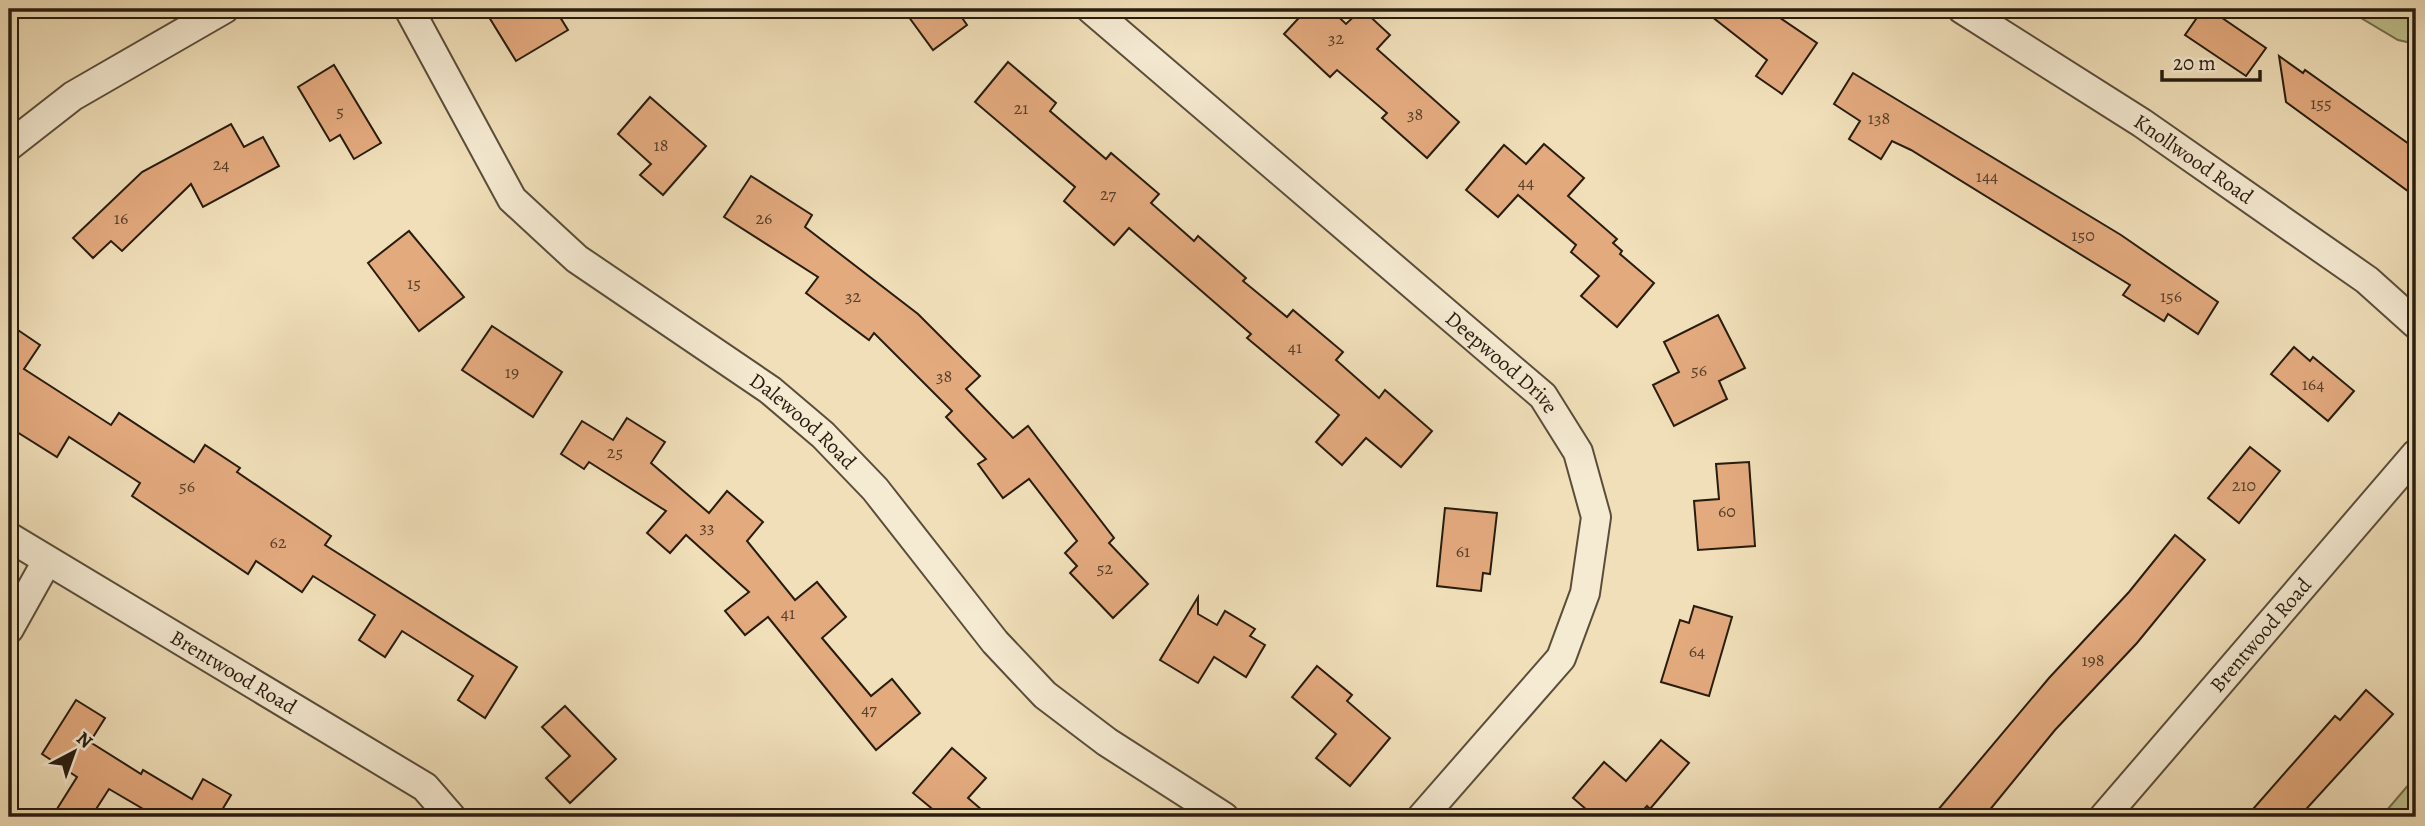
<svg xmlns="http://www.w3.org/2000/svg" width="2425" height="826" viewBox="0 0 2425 826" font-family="Alegreya,serif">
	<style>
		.green { fill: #bec08c; stroke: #736e4e; stroke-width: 2 }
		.building { fill: #e3aa7e; stroke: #281c0f; stroke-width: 2 }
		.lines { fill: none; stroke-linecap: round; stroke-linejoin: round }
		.street-casing { stroke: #5a4d3a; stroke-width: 32 }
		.street { stroke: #f5ead2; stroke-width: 28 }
		.labels { text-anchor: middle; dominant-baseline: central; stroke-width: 7; stroke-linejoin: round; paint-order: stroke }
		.number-label { font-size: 18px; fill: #57402b }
		.street-label { font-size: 21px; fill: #281c0f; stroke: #f5ead2 }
	</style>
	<rect width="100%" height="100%" fill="#f0dfb9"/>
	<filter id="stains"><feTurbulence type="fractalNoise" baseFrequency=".00286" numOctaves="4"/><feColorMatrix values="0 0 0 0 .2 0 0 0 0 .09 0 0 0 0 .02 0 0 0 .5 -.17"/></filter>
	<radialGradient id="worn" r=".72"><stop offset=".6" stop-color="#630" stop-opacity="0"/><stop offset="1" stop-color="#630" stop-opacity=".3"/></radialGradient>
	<g class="green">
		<path d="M 2346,9 L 2416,9 L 2416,44 L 2398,40 Z"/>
		<path d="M 2416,776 L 2416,817 L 2381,817 Z"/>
	</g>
	<g class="building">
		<path d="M 484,9 L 555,9 L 568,30 L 516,61 Z"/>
		<path d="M 903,9 L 956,9 L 967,25 L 933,50 Z"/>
		<path d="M 1307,9 L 1330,9 L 1346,24 L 1362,9 L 1390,35 L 1377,49 L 1459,122 L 1427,158 L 1382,118 L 1387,113 L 1337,70 L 1330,77 L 1284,34 Z"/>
		<path d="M 1702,9 L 1767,9 L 1817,43 L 1782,94 L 1756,76 L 1767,60 Z"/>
		<path d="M 2203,9 L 2209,9 L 2266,48 L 2246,76 L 2185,35 Z"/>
		<path d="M 2279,56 L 2303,73 L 2305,70 L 2416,149 L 2416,197 L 2286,102 Z"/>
		<path d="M 1008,62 L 1056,103 L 1050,111 L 1106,159 L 1111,153 L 1159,194 L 1151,203 L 1194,241 L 1198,236 L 1246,278 L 1243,281 L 1287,317 L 1293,310 L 1343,352 L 1336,360 L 1379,398 L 1385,390 L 1432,431 L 1401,467 L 1366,438 L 1342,465 L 1316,442 L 1339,415 L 1247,338 L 1251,334 L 1129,228 L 1114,245 L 1064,201 L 1075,187 L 975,102 Z"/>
		<path d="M 334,65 L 381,143 L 354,159 L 340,135 L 330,141 L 298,87 Z"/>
		<path d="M 1853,73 L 2121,235 L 2218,302 L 2198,334 L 2168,314 L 2164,321 L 2123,295 L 2130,285 L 1911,150 L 1892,141 L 1881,159 L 1849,139 L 1860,121 L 1834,104 Z"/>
		<path d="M 650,97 L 706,146 L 663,195 L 640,175 L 651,164 L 618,134 Z"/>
		<path d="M 231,124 L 244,147 L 263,137 L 279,166 L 203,207 L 191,184 L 122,251 L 111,241 L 93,258 L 73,238 L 142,172 Z"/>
		<path d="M 1544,144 L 1584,178 L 1568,196 L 1617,239 L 1613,243 L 1622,251 L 1620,254 L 1654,283 L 1617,327 L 1581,296 L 1599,276 L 1571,252 L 1576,245 L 1518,195 L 1498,217 L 1466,190 L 1504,145 L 1526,164 Z"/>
		<path d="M 751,176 L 812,215 L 805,227 L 918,314 L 980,376 L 966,389 L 1013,438 L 1028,426 L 1114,538 L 1109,543 L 1148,584 L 1113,618 L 1070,573 L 1077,566 L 1065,553 L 1077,541 L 1029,479 L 1003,498 L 978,464 L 986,459 L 946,417 L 952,411 L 874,333 L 869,340 L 806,293 L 818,277 L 724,217 Z"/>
		<path d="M 409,231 L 464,297 L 419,331 L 368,263 Z"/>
		<path d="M 1718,315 L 1745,368 L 1719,381 L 1727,399 L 1674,426 L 1653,385 L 1679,372 L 1664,342 Z"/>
		<path d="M 9,324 L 40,345 L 24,369 L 111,425 L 119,413 L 194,462 L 205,445 L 240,468 L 237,472 L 331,536 L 325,545 L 517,667 L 485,718 L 458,700 L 473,676 L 402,631 L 385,657 L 359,640 L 375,615 L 313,576 L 302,592 L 256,561 L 248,574 L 132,496 L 140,483 L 69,437 L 57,457 L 9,427 Z"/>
		<path d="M 492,326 L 562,372 L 533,417 L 462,370 Z"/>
		<path d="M 2294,347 L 2310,361 L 2313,357 L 2354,391 L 2328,421 L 2271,374 Z"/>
		<path d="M 627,418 L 665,442 L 651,463 L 709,513 L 727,491 L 763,522 L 747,541 L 795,600 L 817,582 L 846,617 L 822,638 L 871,696 L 892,679 L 920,713 L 876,750 L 768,617 L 745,635 L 725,611 L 749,592 L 686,535 L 670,553 L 647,533 L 666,511 L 589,462 L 584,469 L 561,454 L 582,421 L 613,440 Z"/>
		<path d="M 2250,447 L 2280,471 L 2239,523 L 2208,498 Z"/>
		<path d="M 1749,462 L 1755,546 L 1698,550 L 1694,501 L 1719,499 L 1716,464 Z"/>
		<path d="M 1445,508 L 1497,513 L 1490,574 L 1483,573 L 1481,591 L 1437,586 Z"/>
		<path d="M 2175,535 L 2205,560 L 2137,643 L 2055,730 L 1984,817 L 1932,817 L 2049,678 L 2129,592 Z"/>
		<path d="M 1198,597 L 1198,614 L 1217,625 L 1225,611 L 1255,629 L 1250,636 L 1265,645 L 1246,677 L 1214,657 L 1198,683 L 1160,660 Z"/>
		<path d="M 1694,606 L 1732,617 L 1709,696 L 1661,682 L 1680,620 L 1689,623 Z"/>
		<path d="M 1317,666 L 1352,695 L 1347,701 L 1390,738 L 1350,786 L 1316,758 L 1336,734 L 1292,697 Z"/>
		<path d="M 2366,690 L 2393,714 L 2299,817 L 2246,817 L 2335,716 L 2340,720 Z"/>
		<path d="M 76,700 L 105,718 L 90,742 L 141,774 L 143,770 L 192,799 L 203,779 L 231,795 L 219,815 L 223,817 L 157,817 L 109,789 L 91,817 L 52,817 L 77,777 L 42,754 Z"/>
		<path d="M 565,706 L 616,759 L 570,803 L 546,778 L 570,756 L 542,727 Z"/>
		<path d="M 1661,740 L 1689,763 L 1650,809 L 1647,806 L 1637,817 L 1595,817 L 1573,798 L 1604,762 L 1626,781 Z"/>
		<path d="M 952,748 L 986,778 L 968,798 L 990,817 L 942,817 L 913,793 Z"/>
	</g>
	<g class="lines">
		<g class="street-casing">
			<g id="street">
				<path id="s1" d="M 409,9 L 512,199 L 577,259 L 770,390 L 823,435 L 875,489 L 995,642 L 1045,695 L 1107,742 L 1224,817"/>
				<path id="s2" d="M 1091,9 L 1543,396 L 1578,452 L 1596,517 L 1585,593 L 1561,658 L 1422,817"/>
				<path id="s3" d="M 1962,9 L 2142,123 L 2367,280 L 2416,324"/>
				<path d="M 9,146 L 73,96 L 224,9"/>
				<path id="s4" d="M 9,537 L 425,787 L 451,817"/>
				<path d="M 9,629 L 47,561"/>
				<path id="s5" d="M 2104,817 L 2416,454"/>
			</g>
		</g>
		<use href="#street" class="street"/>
	</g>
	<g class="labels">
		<g class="number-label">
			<text x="1336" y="38">32</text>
			<text x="2321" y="103">155</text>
			<text x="1021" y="108">21</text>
			<text x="340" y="111">5</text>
			<text x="1415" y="114">38</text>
			<text x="1879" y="118">138</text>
			<text x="661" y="145">18</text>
			<text x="221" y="164">24</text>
			<text x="1987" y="176">144</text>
			<text x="1526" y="182">44</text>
			<text x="1108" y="194">27</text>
			<text x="121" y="218">16</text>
			<text x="764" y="218">26</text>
			<text x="2083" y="235">150</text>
			<text x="414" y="283">15</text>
			<text x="853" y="296">32</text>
			<text x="2171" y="296">156</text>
			<text x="1295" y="347">41</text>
			<text x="1699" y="370">56</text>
			<text x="512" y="372">19</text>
			<text x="944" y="376">38</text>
			<text x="2313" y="384">164</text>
			<text x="615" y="452">25</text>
			<text x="2244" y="485">210</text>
			<text x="187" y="486">56</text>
			<text x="1727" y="511">60</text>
			<text x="707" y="527">33</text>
			<text x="278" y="542">62</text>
			<text x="1463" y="551">61</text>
			<text x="1105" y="568">52</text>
			<text x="788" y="613">41</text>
			<text x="1697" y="651">64</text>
			<text x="2093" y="660">198</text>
			<text x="869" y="709">47</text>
		</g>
		<g class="street-label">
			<text stroke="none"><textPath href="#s3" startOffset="276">Knollwood Road</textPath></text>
			<text stroke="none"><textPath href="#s2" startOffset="542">Deepwood Drive</textPath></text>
			<text stroke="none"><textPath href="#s1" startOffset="583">Dalewood Road</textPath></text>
			<text stroke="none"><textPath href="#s5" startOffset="240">Brentwood Road</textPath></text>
			<text stroke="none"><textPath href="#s4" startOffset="262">Brentwood Road</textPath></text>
		</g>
	</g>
	<rect width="2425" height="826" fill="none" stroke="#f0dfb9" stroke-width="35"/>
	<rect x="10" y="10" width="2404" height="805" fill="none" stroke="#281c0f" stroke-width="3.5"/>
	<rect x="18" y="18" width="2390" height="791" fill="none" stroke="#281c0f" stroke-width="2"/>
	<g transform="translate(74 752) rotate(41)" stroke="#f5ead2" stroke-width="5" paint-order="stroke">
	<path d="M0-5L12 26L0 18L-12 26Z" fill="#281c0f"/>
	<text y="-10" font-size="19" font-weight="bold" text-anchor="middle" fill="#281c0f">N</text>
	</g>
	<path d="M2162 70v10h98v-10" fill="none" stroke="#281c0f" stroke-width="3.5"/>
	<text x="2173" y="70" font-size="21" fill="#281c0f" stroke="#f5ead2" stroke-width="5" paint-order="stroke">20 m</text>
	<rect width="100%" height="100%" filter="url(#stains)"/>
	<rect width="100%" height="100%" fill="url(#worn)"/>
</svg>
